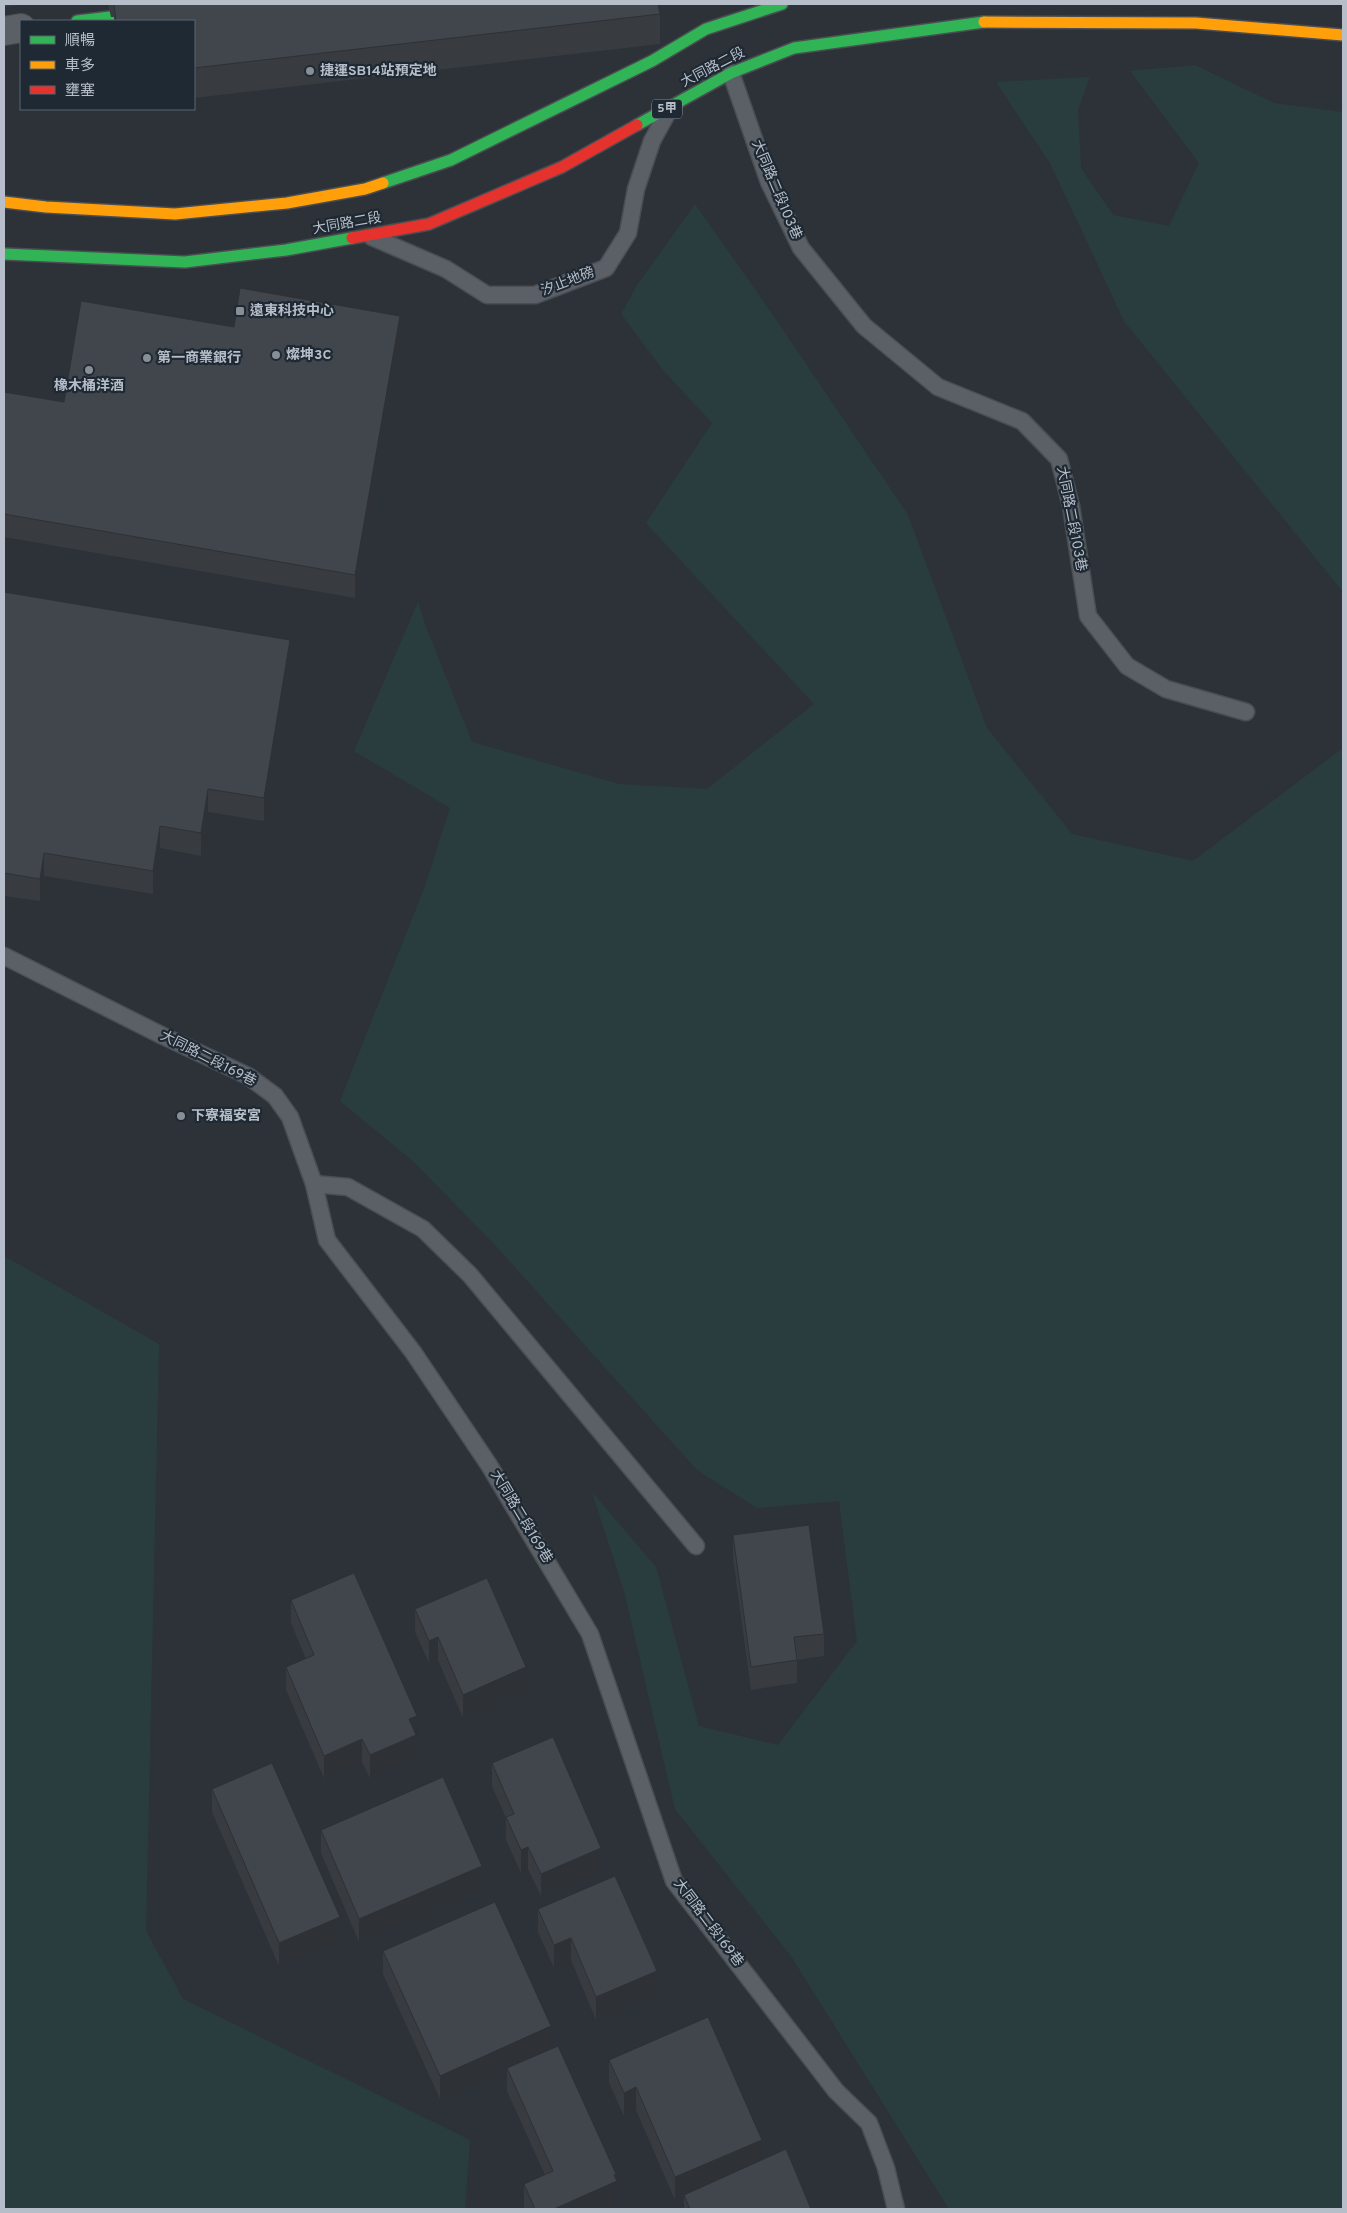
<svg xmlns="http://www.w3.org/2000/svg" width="1347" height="2213" viewBox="0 0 1347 2213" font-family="Overpass,'Noto Sans TC',sans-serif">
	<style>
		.green { fill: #293d3e }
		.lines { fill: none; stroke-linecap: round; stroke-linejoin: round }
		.lane-casing { stroke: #4a4e53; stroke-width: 19 }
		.street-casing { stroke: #4a4e53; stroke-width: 30 }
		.fast-casing { stroke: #4a4e53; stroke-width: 14 }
		.slow-casing { stroke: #4a4e53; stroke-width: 14 }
		.jam-casing { stroke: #4a4e53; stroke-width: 14 }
		.lane { stroke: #5b6067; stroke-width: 16 }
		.street { stroke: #5b6067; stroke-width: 28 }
		.fast { stroke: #30b455; stroke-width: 11 }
		.slow { stroke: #ff9f0a; stroke-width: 11 }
		.jam { stroke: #e5322d; stroke-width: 11 }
		.wall { fill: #383c41 }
		.shaded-wall { fill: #2e3135 }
		.building { fill: #41464c; stroke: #2e3135 }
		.poi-dot { fill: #868e96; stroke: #1f2933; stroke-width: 2 }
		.labels { text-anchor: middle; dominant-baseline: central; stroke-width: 4.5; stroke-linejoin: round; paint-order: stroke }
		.shield { fill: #1f2933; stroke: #89929c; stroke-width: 1 }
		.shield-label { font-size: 12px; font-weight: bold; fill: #b6bfc9 }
		.street-label { font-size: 14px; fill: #b6bfc9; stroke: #1f2933 }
		.poi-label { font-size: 14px; font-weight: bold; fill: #b6bfc9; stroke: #1f2933; text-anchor: start }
	</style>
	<rect width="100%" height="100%" fill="#2c3238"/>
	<g class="green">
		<path d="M 1195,65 L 1274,103 L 1343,112 L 1343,592 L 1124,321 L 1050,163 L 996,82 L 1090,77 L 1078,110 L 1081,168 L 1113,215 L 1169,226 L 1199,163 L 1130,71 Z"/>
		<path d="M 695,204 L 775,318 L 908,515 L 987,728 L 1072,834 L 1193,861 L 1343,748 L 1343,2209 L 949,2209 L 791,1956 L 675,1809 L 624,1591 L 592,1492 L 656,1567 L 699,1726 L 778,1745 L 857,1641 L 839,1501 L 757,1508 L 697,1470 L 495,1245 L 414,1162 L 340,1101 L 425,886 L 450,808 L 354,751 L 418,602 L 426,627 L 472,742 L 619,784 L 707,789 L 814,704 L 646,523 L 712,423 L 663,370 L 621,314 L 637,285 Z"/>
		<path d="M 4,1256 L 159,1344 L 146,1931 L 183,1999 L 470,2140 L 465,2209 L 4,2209 Z"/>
	</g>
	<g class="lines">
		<g class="lane-casing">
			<g id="lane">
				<path d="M 731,73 L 769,182 L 801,248 L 864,326 L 938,387 L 1022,421 L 1059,459 L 1071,506 L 1088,616 L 1127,666 L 1166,689 L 1246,712"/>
				<path d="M 372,237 L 446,269 L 487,295 L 535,295 L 606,268 L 628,233 L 636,189 L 652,141 L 669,110"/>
				<path d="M 4,956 L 161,1035 L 248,1076 L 275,1096 L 290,1117 L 314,1184 L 327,1240 L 413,1352 L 489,1465 L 590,1634 L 674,1881 L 836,2091 L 869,2123 L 886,2168 L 896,2209"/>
				<path d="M 314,1184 L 348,1187 L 423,1229 L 470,1275 L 696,1546"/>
			</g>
		</g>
		<g class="street-casing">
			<path id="street" d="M 4,31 L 21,28"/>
		</g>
		<g class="fast-casing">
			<g id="fast">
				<path d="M 77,21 L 218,4"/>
				<path d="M 637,125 L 731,73 L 794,48 L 984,22"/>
				<path d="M 383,183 L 451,160 L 652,61 L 706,29 L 782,4"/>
				<path d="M 4,254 L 185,262 L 286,250 L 352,238"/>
			</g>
		</g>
		<g class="slow-casing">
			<g id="slow">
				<path d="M 984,22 L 1196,23 L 1343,35"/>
				<path d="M 4,202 L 46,207 L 175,214 L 287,203 L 365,189 L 383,183"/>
			</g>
		</g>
		<g class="jam-casing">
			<path id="jam" d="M 352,238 L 429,224 L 562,167 L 637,125"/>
		</g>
		<use href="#lane" class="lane"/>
		<use href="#street" class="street"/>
		<use href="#fast" class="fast"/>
		<use href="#slow" class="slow"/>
		<use href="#jam" class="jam"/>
	</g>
	<g class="wall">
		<path d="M 4,4 L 27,4 L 4,7 Z"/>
		<path d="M 108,4 L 658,4 L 660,14 L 660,44 L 194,98 L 194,21 L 114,21 L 114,17 L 111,17 Z"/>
		<path d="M 234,327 L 400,338 L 355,598 L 4,537 L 4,392 L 64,402 Z"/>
		<path d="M 4,592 L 290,663 L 264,821 L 208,812 L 201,856 L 160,848 L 153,894 L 44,876 L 40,901 L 4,896 Z"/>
		<path d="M 733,1535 L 824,1634 L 824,1656 L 797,1660 L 797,1683 L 751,1690 L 733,1558 Z"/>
		<path d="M 291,1600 L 417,1739 L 416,1740 L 416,1758 L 370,1778 L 362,1762 L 324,1778 L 286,1690 L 286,1667 L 306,1659 L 291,1623 Z"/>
		<path d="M 415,1609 L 526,1690 L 463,1718 L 438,1660 L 429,1663 L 415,1632 Z"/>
		<path d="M 492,1763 L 601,1871 L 541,1896 L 528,1869 L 521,1873 L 506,1840 L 506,1818 L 492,1786 Z"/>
		<path d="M 212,1789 L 340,1940 L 279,1966 L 212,1812 Z"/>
		<path d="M 321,1830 L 482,1889 L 359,1942 L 321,1853 Z"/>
		<path d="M 538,1909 L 657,1994 L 596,2020 L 571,1960 L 554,1968 L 538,1932 Z"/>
		<path d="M 383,1951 L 551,2049 L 616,2179 L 617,2204 L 605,2209 L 525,2209 L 524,2207 L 524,2184 L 545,2175 L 507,2091 L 507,2069 L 440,2099 L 383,1974 Z"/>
		<path d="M 609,2060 L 762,2159 L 811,2209 L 684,2209 L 684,2196 L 675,2200 L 636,2110 L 624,2116 L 609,2083 Z"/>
	</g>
	<g class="shaded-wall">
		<path d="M 400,316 L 400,338 L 355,598 L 355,575 Z"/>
		<path d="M 290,640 L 290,663 L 264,821 L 264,798 Z"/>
		<path d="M 208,789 L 208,812 L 201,856 L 201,833 Z"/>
		<path d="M 160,826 L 160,848 L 153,894 L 153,871 Z"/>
		<path d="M 44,853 L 44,876 L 40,901 L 40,879 Z"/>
		<path d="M 438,1637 L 438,1660 L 429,1663 L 429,1641 Z"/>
		<path d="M 526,1667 L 526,1690 L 463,1718 L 463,1695 Z"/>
		<path d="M 417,1716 L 416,1758 L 370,1778 L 370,1755 L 409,1719 Z"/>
		<path d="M 362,1739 L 362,1762 L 324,1778 L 324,1756 Z"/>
		<path d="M 528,1847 L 528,1869 L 521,1873 L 521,1850 Z"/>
		<path d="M 601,1848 L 601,1871 L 541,1896 L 541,1874 Z"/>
		<path d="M 482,1866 L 482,1889 L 359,1942 L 359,1919 Z"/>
		<path d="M 340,1917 L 340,1940 L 279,1966 L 279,1943 Z"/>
		<path d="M 571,1938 L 571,1960 L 554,1968 L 554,1945 Z"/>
		<path d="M 657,1971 L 657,1994 L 596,2020 L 596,1997 Z"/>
		<path d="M 551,2026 L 551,2049 L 440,2099 L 440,2076 Z"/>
		<path d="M 636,2087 L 636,2110 L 624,2116 L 624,2093 Z"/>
		<path d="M 762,2140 L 762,2163 L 675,2200 L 675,2177 Z"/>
		<path d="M 616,2174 L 616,2182 L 617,2181 L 617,2204 L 605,2209 L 554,2209 Z"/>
	</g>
	<g class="building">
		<path d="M 114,4 L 658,4 L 660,14 L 194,68 L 194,21 L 116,21 Z"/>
		<path d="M 240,288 L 400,316 L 355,575 L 4,514 L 4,392 L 64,402 L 81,301 L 234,327 Z"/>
		<path d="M 4,592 L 290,640 L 264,798 L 208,789 L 201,833 L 160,826 L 153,871 L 44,853 L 40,879 L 4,873 Z"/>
		<path d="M 809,1525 L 824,1634 L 794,1637 L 797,1660 L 751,1667 L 733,1535 Z"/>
		<path d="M 354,1573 L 417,1716 L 409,1719 L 416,1735 L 370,1755 L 362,1739 L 324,1756 L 286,1667 L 314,1655 L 291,1600 Z"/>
		<path d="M 487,1578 L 526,1667 L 463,1695 L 438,1637 L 429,1641 L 415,1609 Z"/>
		<path d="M 553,1737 L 601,1848 L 541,1874 L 528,1847 L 521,1850 L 506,1817 L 514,1814 L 492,1763 Z"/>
		<path d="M 272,1763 L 340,1917 L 279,1943 L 212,1789 Z"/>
		<path d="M 443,1777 L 482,1866 L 359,1919 L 321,1830 Z"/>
		<path d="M 615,1876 L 657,1971 L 596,1997 L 571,1938 L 554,1945 L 538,1909 Z"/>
		<path d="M 495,1902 L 551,2026 L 440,2076 L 383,1951 Z"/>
		<path d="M 708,2017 L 762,2140 L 675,2177 L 636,2087 L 624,2093 L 609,2060 Z"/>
		<path d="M 558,2046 L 616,2174 L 614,2175 L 617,2181 L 554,2209 L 535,2209 L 524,2184 L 553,2171 L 507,2068 Z"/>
		<path d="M 786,2149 L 811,2209 L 690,2209 L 684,2195 Z"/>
	</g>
	<g class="poi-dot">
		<circle cx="310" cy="71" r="5"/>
		<rect x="235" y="306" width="10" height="10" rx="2.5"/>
		<circle cx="276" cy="355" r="5"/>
		<circle cx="147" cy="358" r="5"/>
		<circle cx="89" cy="370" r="5"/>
		<circle cx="181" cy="1116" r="5"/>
	</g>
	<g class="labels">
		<rect class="shield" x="652" y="99.5" width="30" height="19" rx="4"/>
		<g class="shield-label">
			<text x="667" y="109">5甲</text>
		</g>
		<g class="street-label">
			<text transform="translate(713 68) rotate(-27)">大同路二段</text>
			<text transform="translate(776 190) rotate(67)">大同路二段103巷</text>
			<text transform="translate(347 224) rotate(-10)">大同路二段</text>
			<text transform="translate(568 282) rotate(-21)">汐止地磅</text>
			<text transform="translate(1071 519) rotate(79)">大同路二段103巷</text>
			<text transform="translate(208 1059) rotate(27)">大同路二段169巷</text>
			<text transform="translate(521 1517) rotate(59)">大同路二段169巷</text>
			<text transform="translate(708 1923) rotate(53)">大同路二段169巷</text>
		</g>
		<g class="poi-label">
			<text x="320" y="71">捷運SB14站預定地</text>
			<text x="250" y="311">遠東科技中心</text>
			<text x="286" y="355">燦坤3C</text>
			<text x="157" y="358">第一商業銀行</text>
			<text x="89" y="386" text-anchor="middle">橡木桶洋酒</text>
			<text x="191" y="1116">下寮福安宮</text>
		</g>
	</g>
	<rect width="1347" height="2213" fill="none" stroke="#b6bfc9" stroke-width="10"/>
	<rect x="20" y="20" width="175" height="90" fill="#1f2933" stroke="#5b656f"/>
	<rect x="30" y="36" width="25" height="8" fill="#30b455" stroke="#5b656f"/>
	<text x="65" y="45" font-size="15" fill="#b6bfc9">順暢</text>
	<rect x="30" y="61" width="25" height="8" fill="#ff9f0a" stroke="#5b656f"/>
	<text x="65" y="70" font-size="15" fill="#b6bfc9">車多</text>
	<rect x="30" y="86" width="25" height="8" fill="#e5322d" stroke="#5b656f"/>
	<text x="65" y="95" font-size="15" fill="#b6bfc9">壅塞</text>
</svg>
